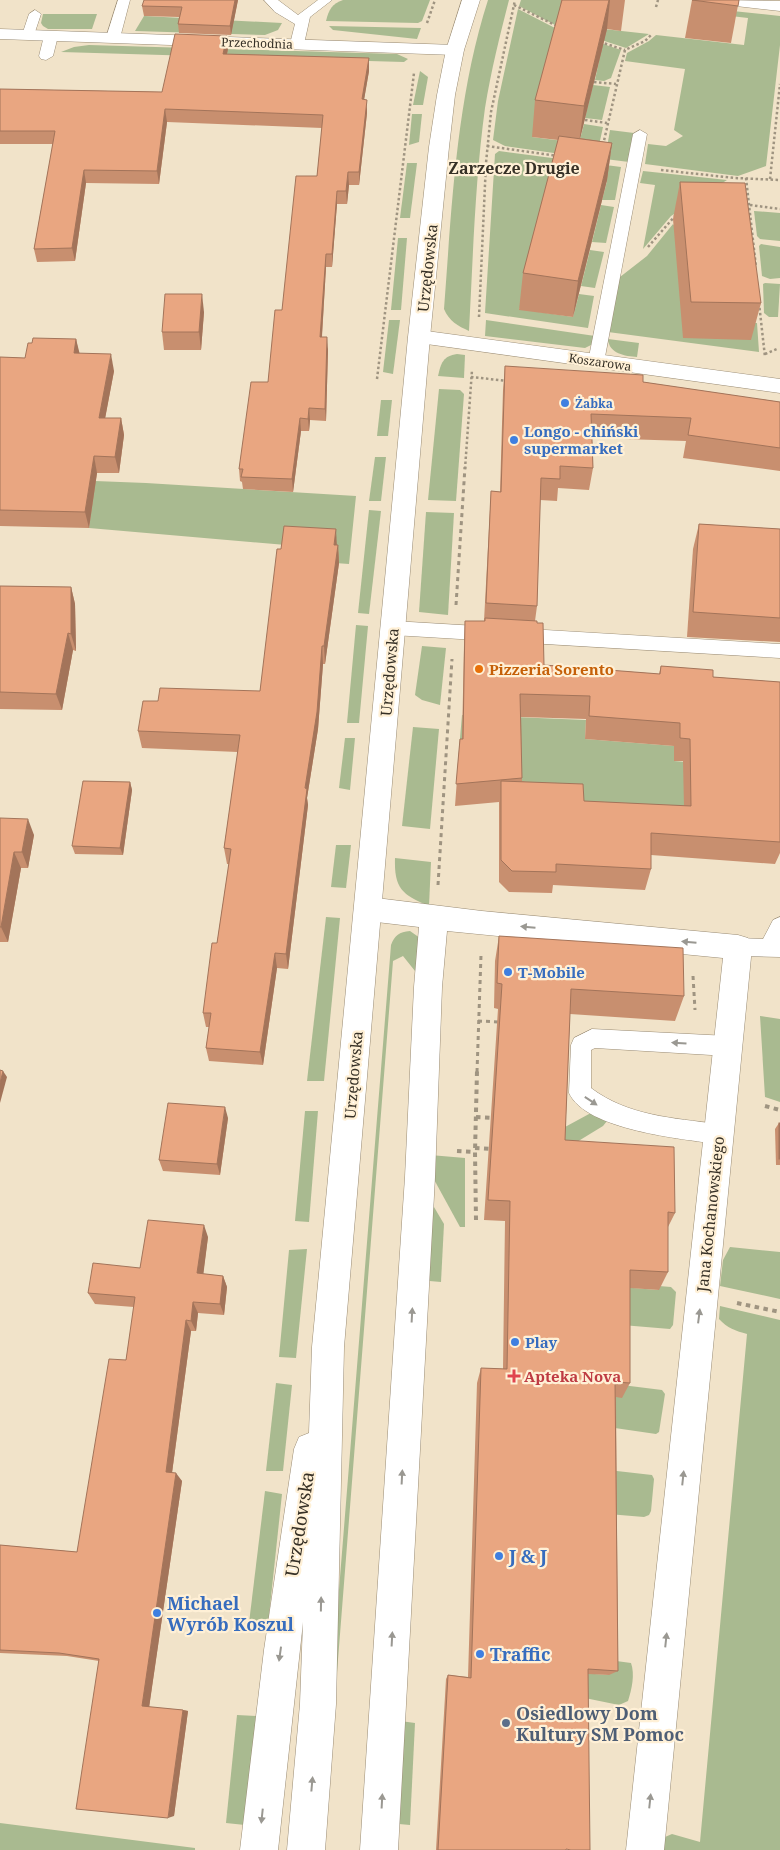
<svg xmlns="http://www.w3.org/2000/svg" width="780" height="1850" viewBox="0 0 780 1850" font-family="'Noto Serif',serif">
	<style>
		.green { fill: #a9ba90 }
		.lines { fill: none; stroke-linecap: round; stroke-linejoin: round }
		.service-casing { stroke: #9a8c75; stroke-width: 1 }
		.minor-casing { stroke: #9a8c75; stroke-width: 1 }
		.tertiary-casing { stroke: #9a8c75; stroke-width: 1 }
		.path-far2 { stroke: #9f9481; stroke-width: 2.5; stroke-dasharray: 2.5 2.5; stroke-linecap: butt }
		.path-far1 { stroke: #9f9481; stroke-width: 3; stroke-dasharray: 4 4; stroke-linecap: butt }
		.path { stroke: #9f9481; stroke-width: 4; stroke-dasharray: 4.5 4.5; stroke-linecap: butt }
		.service { fill: #fff; fill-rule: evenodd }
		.minor { fill: #fff; fill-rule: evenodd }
		.tertiary { fill: #fff; fill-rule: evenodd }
		.wall { fill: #c88f6f; fill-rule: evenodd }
		.shaded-wall { fill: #a3745a }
		.building { fill: #e9a681; stroke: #a3745a }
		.oneway { fill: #9a9892 }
		.shop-dot { fill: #3f7fe0; stroke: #fff0d6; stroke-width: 2 }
		.food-dot { fill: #e8710a; stroke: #fff0d6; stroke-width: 2 }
		.health-dot { fill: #e0444e; stroke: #fff0d6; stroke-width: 2 }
		.service-dot { fill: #5c6f8a; stroke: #fff0d6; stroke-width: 2 }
		.labels { text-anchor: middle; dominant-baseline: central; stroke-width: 4.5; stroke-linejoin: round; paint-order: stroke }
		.far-street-label { font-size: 12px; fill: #363026; stroke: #fff0d6 }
		.far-shop-label { font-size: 12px; font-weight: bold; fill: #366cbe; stroke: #fff0d6; text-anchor: start }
		.street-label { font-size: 15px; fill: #363026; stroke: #fff0d6 }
		.shop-label { font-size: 15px; font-weight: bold; fill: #366cbe; stroke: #fff0d6; text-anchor: start }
		.food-label { font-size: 15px; font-weight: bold; fill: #c56008; stroke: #fff0d6; text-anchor: start }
		.health-label { font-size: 15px; font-weight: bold; fill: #be3a42; stroke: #fff0d6; text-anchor: start }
		.far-district-label { font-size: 16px; font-weight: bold; fill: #363026; stroke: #fff0d6 }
		.near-street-label { font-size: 18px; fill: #363026; stroke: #fff0d6 }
		.near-shop-label { font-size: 18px; font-weight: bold; fill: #366cbe; stroke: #fff0d6; text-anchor: start }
		.near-service-label { font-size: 18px; font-weight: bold; fill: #4e5e75; stroke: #fff0d6; text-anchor: start }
	</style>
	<rect width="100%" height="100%" fill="#f1e3c9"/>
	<g class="green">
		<path d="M 343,0 L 430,0 L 422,21 L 418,23 L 326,21 C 329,9 332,4 343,0 Z"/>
		<path d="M 488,0 L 509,0 C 500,35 491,71 485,108 C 475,181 473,257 469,331 C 458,326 449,321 444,309 C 452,205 456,100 488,0 Z"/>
		<path d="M 521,0 L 564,0 L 558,24 L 649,34 L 626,48 L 555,25 L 519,6 Z"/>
		<path d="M 518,9 L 553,27 L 621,50 L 611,78 L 604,81 L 595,80 L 599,61 L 532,137 L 579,143 L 584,124 L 603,127 L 596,159 L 505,146 L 493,140 L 498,101 Z"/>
		<path d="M 723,10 L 780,16 L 780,45 L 766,166 L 738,176 L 645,164 L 648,144 L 666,146 L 683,136 L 674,130 L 685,69 L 625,61 L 627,53 L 649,41 L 656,35 L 744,45 L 748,18 L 722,15 Z"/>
		<path d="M 43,14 L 97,14 L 92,29 L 48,29 L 43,26 L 41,23 Z"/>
		<path d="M 144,16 L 282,23 L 278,30 L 265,35 L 135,31 Z"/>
		<path d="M 329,26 L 421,28 L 417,39 L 333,30 Z"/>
		<path d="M 89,45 L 397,54 L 408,59 L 404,62 L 61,52 L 74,47 Z"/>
		<path d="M 420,71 L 428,77 L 423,105 L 413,105 Z"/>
		<path d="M 593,85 L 610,87 L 602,120 L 585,118 Z"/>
		<path d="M 412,114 L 422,114 L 419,142 L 409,145 Z"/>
		<path d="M 610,130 L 634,133 L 629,162 L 605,159 Z"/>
		<path d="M 499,151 L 621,167 L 615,200 L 602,200 L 607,181 L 519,309 L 573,317 L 579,294 L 594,296 L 588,328 L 485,313 L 495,154 Z"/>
		<path d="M 407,163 L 417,163 L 410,218 L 400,218 Z"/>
		<path d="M 643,171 L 727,180 L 671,216 L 643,249 L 655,185 L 640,183 Z"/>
		<path d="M 601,205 L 614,207 L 606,243 L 592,242 Z"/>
		<path d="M 754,211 L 780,213 L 780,241 L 760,239 L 757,236 Z"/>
		<path d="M 673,224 L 749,323 L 757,323 L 759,352 L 608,332 L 620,277 L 647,256 Z"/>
		<path d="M 398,238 L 407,238 L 401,310 L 391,310 Z"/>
		<path d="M 761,244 L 780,247 L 780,278 L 770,279 L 762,276 L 759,246 Z"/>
		<path d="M 590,250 L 604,252 L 595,288 L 581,286 Z"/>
		<path d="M 765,283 L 780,284 L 778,317 L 769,317 L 764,313 L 763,284 Z"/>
		<path d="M 389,320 L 400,320 L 393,374 L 383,372 Z"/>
		<path d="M 486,320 L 595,336 L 591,345 L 585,348 L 485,336 Z"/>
		<path d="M 608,339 L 639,343 L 637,357 C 625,356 609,354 608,339 Z"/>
		<path d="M 457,354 L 465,355 L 464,378 L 438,376 C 441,363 443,356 457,354 Z"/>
		<path d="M 439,389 L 460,390 L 464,394 L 456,501 L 428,500 Z"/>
		<path d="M 381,400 L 392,400 L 388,436 L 377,436 Z"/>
		<path d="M 375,457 L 386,457 L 381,501 L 369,501 Z"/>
		<path d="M 95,481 L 146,483 L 356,496 L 349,564 L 335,563 L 286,545 L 89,528 Z"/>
		<path d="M 369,510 L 381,511 L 369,614 L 358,613 Z"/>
		<path d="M 426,512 L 454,513 L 448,615 L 419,612 Z"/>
		<path d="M 356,625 L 368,626 L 359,723 L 347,723 Z"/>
		<path d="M 422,646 L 446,648 L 440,705 L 422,700 L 415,695 Z"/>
		<path d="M 462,715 L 586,720 L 585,739 L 674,746 L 674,761 L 710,764 L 780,819 L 578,806 L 458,761 Z"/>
		<path d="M 413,727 L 439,729 L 430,829 L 402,826 Z"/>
		<path d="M 345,738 L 355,738 L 350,790 L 339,788 Z"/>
		<path d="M 336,845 L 351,845 L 346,888 L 331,887 Z"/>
		<path d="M 395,858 L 431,862 L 429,906 C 402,895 394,888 395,858 Z"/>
		<path d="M 326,917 L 340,918 L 324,1081 L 307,1081 Z"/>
		<path d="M 410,931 L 420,938 L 419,976 L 403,956 L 393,961 L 323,1850 L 318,1850 L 391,945 C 395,935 399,932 410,931 Z"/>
		<path d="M 760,1016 L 780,1019 L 780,1102 L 765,1097 Z"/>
		<path d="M 305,1111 L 318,1111 L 309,1222 L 295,1221 Z"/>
		<path d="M 589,1114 L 603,1114 L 607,1121 L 603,1126 L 567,1148 L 492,1122 L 565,1127 Z"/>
		<path d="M 430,1155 L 465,1158 L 465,1227 L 460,1227 L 431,1174 Z"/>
		<path d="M 434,1207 L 444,1224 L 441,1282 L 418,1280 L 421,1220 Z"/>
		<path d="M 730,1247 L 780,1252 L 780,1299 L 720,1286 L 723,1260 Z"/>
		<path d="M 307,1249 L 296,1358 L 279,1357 L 289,1250 Z"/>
		<path d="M 659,1286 L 671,1287 L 676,1292 L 673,1325 L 670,1329 L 622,1325 L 621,1287 L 658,1290 Z"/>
		<path d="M 720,1306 L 780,1320 L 780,1850 L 661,1850 L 665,1837 L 672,1834 L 700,1842 L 747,1334 C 736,1331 727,1328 719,1319 Z"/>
		<path d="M 276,1383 L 292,1385 L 283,1471 L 266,1471 Z"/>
		<path d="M 622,1385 L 662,1390 L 665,1394 L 659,1432 L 656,1434 L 608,1427 L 607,1396 Z"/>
		<path d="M 608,1470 L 652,1475 L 654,1479 L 651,1511 L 649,1515 L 644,1517 L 608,1514 Z"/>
		<path d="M 265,1491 L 282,1494 L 268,1625 L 249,1623 Z"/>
		<path d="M 609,1660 L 631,1663 C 635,1674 632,1689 628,1701 L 619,1705 L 580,1697 L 580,1673 L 609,1675 Z"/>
		<path d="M 237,1715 L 256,1716 L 245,1825 L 226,1823 Z"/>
		<path d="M 393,1720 L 415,1723 L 410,1825 L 388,1823 Z"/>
		<path d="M 0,1823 L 195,1848 L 195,1850 L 0,1850 Z"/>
	</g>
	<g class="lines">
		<g class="service-casing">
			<g id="service">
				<path d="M 118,0 L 130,0 L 120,38 L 113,42 L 106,38 Z"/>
				<path d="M 264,0 L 278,0 L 298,15 L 318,0 L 332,0 L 310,17 L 304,44 L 297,48 L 290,44 L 295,24 L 275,12 Z"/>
				<path d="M 35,10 L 41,14 L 33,38 L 23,38 L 22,35 L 29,14 Z"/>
				<path d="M 51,32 L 58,36 L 53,56 L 46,60 L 41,59 L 39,56 L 44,36 Z"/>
				<path d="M 640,130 L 647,134 L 604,362 L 602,366 L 596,367 L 590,366 L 588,362 L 633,134 Z"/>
				<path d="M 393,621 L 780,644 L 780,658 L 393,635 L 387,633 L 384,628 L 387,623 Z"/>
				<path d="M 780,917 L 780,957 L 738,956 L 731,953 L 728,947 L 731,941 L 738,938 L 763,939 L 773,920 Z"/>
				<path d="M 592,1029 L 728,1036 L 735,1039 L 738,1046 L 735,1053 L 728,1056 L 595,1048 L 591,1050 L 591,1088 C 628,1116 673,1118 718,1124 L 726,1127 L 729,1134 L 726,1141 L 718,1144 C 682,1139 586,1130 569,1093 L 571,1045 L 574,1038 Z"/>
			</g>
		</g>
		<g class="minor-casing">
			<g id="minor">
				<path d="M 718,0 L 780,1 L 780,11 L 727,5 L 721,4 Z"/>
				<path d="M 0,29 L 455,45 L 461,46 L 464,50 L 461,54 L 455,55 L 0,39 Z"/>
				<path d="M 419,330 L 780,379 L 780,393 L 412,342 L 408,337 L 412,332 Z"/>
				<path d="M 368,897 L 482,911 L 738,935 L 748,938 L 752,947 L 664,1850 L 626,1850 L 723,958 L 447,931 L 442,987 L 435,1177 L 398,1850 L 360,1850 L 405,1177 L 414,987 L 419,927 L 368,921 L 358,917 L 354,909 L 358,901 Z"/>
			</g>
		</g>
		<g class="tertiary-casing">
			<path id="tertiary" d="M 462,0 L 480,0 L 464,50 L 455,95 L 449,147 L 430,337 L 344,1347 L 336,1704 L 325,1850 L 287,1850 L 300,1704 L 303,1622 L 278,1850 L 240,1850 L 264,1650 L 294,1449 L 299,1437 L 309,1433 L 312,1347 L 408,337 L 429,147 L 437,95 L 446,50 Z"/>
		</g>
		<g class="path-far2">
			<path d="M 514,5 L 559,27"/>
			<path d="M 656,7 L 658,0"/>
			<path d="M 427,23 L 435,0"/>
			<path d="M 600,42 L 625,50"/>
			<path d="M 594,82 L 616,84"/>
			<path d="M 585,120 L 607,123"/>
			<path d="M 603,145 L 625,50 L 645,41 L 652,34"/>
			<path d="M 487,146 L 558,156"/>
			<path d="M 661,170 L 735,178 L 780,180"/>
			<path d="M 746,178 L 756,267"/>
			<path d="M 770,179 L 780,84"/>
			<path d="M 750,205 L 780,209"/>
			<path d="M 648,247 L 675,216"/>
			<path d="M 759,303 L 765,357"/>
			<path d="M 479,317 L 486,163 L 491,112 L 515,0"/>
			<path d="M 765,354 L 777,349"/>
			<path d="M 471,377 L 508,381"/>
			<path d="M 377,379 L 414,73"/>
			<path d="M 465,469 L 472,370"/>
		</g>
		<g class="path-far1">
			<path d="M 456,605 L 465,467"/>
			<path d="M 438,885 L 452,659"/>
			<path d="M 693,976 L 695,1010"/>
			<path d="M 478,1021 L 500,1022"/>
			<path d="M 477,1072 L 481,955"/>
		</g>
		<g class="path">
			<path d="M 765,1106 L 780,1110"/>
			<path d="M 476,1117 L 495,1118"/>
			<path d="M 475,1148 L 492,1149"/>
			<path d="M 457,1151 L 475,1152"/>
			<path d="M 476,1220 L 475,1152 L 477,1071"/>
			<path d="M 737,1303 L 780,1312"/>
		</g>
		<use href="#service" class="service"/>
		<use href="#minor" class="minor"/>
		<use href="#tertiary" class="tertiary"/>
	</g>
	<g class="wall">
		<path d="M 238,0 L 231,35 L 179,33 L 178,24 L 179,17 L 144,16 L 142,6 Z"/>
		<path d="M 561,0 L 625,0 L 621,31 L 607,29 L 580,138 L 612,143 L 607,180 L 573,317 L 519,310 L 523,273 L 558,140 L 532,137 L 535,100 L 560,10 Z"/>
		<path d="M 692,0 L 739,0 L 731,43 L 685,38 Z"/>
		<path d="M 227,36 L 228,49 L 227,54 L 369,58 L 369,71 L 364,99 L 367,113 L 359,185 L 349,185 L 347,204 L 337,204 L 332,267 L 326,267 L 322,337 L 328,350 L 326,421 L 310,420 L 309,431 L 301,431 L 293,492 L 243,489 L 242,482 L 240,481 L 239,469 L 268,382 L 282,310 L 317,176 L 322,128 L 167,122 L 159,184 L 86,183 L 75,261 L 37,262 L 34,249 L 53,144 L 0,144 L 0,89 L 162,92 Z"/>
		<path d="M 680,182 L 761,303 L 751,340 L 683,338 L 673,219 Z"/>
		<path d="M 204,312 L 201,350 L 164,350 L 162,332 Z"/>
		<path d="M 76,339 L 79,354 L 114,371 L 105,418 L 121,418 L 124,435 L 119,473 L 97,473 L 89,528 L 0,526 L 0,357 L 25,358 L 32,343 Z"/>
		<path d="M 505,366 L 643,382 L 780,402 L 780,471 L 683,458 L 686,441 L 592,438 L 593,468 L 589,490 L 558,488 L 557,501 L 540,500 L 537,606 L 535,621 L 544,665 L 659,674 L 661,666 L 713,677 L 780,682 L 780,853 L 775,864 L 651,855 L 651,869 L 645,890 L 553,885 L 552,893 L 509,892 L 499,882 L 499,802 L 455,806 L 460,739 L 462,739 L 464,645 L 465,621 L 484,621 L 491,491 L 500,492 L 503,390 ZM 521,717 L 586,719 L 585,739 L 674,746 L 674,761 L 683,761 L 684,806 L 584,801 L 522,781 Z"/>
		<path d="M 699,524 L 780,529 L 780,642 L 687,637 L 693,549 Z"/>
		<path d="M 338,545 L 339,563 L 325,664 L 323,664 L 318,729 L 307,798 L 308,805 L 288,969 L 277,968 L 263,1065 L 209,1061 L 206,1048 L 209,1027 L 206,1027 L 203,1013 L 217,943 L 229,864 L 227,864 L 224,848 L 238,752 L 142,748 L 138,731 L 158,701 L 260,691 L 281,549 Z"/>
		<path d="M 0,586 L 71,587 L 75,604 L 76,651 L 73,650 L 62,710 L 0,709 Z"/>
		<path d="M 130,782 L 132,790 L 123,855 L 75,854 L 72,846 Z"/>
		<path d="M 0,818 L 34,835 L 28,868 L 21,868 L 8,942 L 0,942 Z"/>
		<path d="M 499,936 L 684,996 L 675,1021 L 570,1014 L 565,1140 L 675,1213 L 668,1227 L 668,1272 L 659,1290 L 630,1288 L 630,1383 L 622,1398 L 616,1397 L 618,1671 L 609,1675 L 588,1674 L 566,1850 L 436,1850 L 446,1679 L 448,1675 L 468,1677 L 477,1383 L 481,1368 L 503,1369 L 505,1221 L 484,1220 L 498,1009 L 494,1008 L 495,961 Z"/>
		<path d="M 228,1118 L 220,1175 L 163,1171 L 159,1160 Z"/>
		<path d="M 779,1123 L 780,1123 L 780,1165 L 776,1165 L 775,1129 Z"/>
		<path d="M 208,1237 L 203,1274 L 223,1276 L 227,1287 L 224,1315 L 198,1313 L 196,1331 L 191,1331 L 172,1473 L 182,1481 L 149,1707 L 183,1710 L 188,1711 L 174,1816 L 99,1661 L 67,1656 L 0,1653 L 0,1545 L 77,1552 L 126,1360 L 134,1307 L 95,1304 L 88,1293 L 140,1268 Z"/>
	</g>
	<g class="shaded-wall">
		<path d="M 235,0 L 238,0 L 231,35 L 230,26 Z"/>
		<path d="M 609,0 L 610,0 L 607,29 L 579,143 L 584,106 Z"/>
		<path d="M 227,36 L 228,49 L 224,67 L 223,54 Z"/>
		<path d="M 369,58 L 369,71 L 362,112 L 362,99 Z"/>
		<path d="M 367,100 L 367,113 L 359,185 L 359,172 Z"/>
		<path d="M 165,109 L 167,122 L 159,184 L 157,171 Z"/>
		<path d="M 612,143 L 607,180 L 573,317 L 578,281 Z"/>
		<path d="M 84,170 L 86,183 L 75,261 L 72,248 Z"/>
		<path d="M 348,172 L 349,185 L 347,204 L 346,191 Z"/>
		<path d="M 337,191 L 337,204 L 332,267 L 332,254 Z"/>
		<path d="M 326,254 L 326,267 L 321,350 L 320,337 Z"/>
		<path d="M 202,294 L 204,312 L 201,350 L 199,332 Z"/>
		<path d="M 327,337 L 328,350 L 326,421 L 325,409 Z"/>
		<path d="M 76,339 L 80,355 L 74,353 Z"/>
		<path d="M 111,354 L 114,371 L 102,435 L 99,418 Z"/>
		<path d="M 309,408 L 310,420 L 309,431 L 308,419 Z"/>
		<path d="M 121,418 L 124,435 L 119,473 L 115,457 Z"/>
		<path d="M 300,418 L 301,431 L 293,492 L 292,479 Z"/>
		<path d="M 94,456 L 97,473 L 89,528 L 85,512 Z"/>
		<path d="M 336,529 L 337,548 L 334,545 Z"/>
		<path d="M 338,545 L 339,563 L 325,664 L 324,646 Z"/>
		<path d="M 71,587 L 75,604 L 76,651 L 71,634 Z"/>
		<path d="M 68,633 L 73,650 L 62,710 L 56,694 Z"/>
		<path d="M 322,646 L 323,664 L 318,729 L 307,798 L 308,805 L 288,969 L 286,954 Z"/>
		<path d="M 130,782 L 132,790 L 123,855 L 120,848 Z"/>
		<path d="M 28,819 L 34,835 L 28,868 L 22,852 Z"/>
		<path d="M 14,852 L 21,868 L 8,942 L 1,927 Z"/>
		<path d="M 275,953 L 277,968 L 263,1065 L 260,1052 Z"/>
		<path d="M 3,1071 L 7,1077 L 0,1103 L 0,1083 Z"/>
		<path d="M 225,1107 L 228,1118 L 220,1175 L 217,1164 Z"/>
		<path d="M 204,1225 L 208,1237 L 202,1285 L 197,1273 Z"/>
		<path d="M 223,1276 L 227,1287 L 224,1315 L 220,1304 Z"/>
		<path d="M 193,1302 L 198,1313 L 196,1331 L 191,1321 Z"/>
		<path d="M 186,1320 L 191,1331 L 171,1480 L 166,1472 Z"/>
		<path d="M 176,1473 L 182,1481 L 149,1708 L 142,1706 Z"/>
		<path d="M 183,1710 L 188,1711 L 174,1816 L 168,1818 Z"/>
	</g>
	<g class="building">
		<path d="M 144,0 L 235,0 L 230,26 L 178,24 L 182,7 L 142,6 Z"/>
		<path d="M 562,0 L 609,0 L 584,106 L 535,100 Z"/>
		<path d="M 692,0 L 739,0 L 738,6 Z"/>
		<path d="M 175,34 L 227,36 L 223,54 L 369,58 L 362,99 L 367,100 L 359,172 L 348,172 L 346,191 L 337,191 L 332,254 L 326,254 L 320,337 L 327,337 L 325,409 L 309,408 L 308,419 L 300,418 L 292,479 L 241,477 L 243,469 L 239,469 L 251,382 L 268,382 L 275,310 L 282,310 L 296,176 L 317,176 L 323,115 L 165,109 L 157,171 L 84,170 L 72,248 L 34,249 L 55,131 L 0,131 L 0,89 L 162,92 Z"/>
		<path d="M 559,136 L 612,143 L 578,281 L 523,273 Z"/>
		<path d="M 680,182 L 745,183 L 761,303 L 691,302 Z"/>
		<path d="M 165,294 L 202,294 L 199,332 L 162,332 Z"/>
		<path d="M 33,338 L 76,339 L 74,353 L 111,354 L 99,418 L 121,418 L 115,457 L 94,456 L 85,512 L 0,510 L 0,357 L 25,358 L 28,343 L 32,343 Z"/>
		<path d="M 505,366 L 643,375 L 643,382 L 780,402 L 780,448 L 688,435 L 691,418 L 591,414 L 593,468 L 560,466 L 560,479 L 541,478 L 537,606 L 486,603 L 491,491 L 501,492 Z"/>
		<path d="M 699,524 L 780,529 L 780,618 L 693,612 Z"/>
		<path d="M 284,526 L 336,529 L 334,545 L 338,545 L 324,646 L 322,646 L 317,712 L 305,788 L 307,789 L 286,954 L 275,953 L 260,1052 L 206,1048 L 211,1013 L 203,1013 L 212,943 L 217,943 L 231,849 L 224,848 L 240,735 L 138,731 L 143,701 L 158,701 L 160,688 L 260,691 L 277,549 L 281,549 Z"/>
		<path d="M 0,586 L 71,587 L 71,634 L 68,633 L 56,694 L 0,692 Z"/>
		<path d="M 485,618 L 537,621 L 537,623 L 543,623 L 544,665 L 660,674 L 661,666 L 713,670 L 713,677 L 780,682 L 780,842 L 651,833 L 651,869 L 556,864 L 556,872 L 512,871 L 501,860 L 501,781 L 583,784 L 584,801 L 691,806 L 690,739 L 680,738 L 680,723 L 589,716 L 590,696 L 520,694 L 522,778 L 456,784 L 460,739 L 463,739 L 465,621 L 485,621 Z"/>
		<path d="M 83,781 L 130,782 L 120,848 L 72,846 Z"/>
		<path d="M 0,818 L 28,819 L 22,852 L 14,852 L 1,927 L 0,927 Z"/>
		<path d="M 499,936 L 683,948 L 684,996 L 571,989 L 565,1140 L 674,1147 L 675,1213 L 668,1212 L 668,1272 L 630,1270 L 630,1383 L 615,1382 L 618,1671 L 588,1669 L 590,1850 L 571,1850 L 566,1849 L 566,1850 L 438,1850 L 448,1675 L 471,1678 L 481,1368 L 507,1369 L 510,1201 L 488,1200 L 502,984 L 497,983 Z"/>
		<path d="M 0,1070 L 3,1071 L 0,1083 Z"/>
		<path d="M 168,1103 L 225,1107 L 217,1164 L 159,1160 Z"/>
		<rect x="779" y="1123" width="1" height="36"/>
		<path d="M 148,1220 L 204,1225 L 197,1273 L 223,1276 L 220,1304 L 193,1302 L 191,1321 L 186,1320 L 166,1472 L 176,1473 L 142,1706 L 183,1710 L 168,1818 L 76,1809 L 99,1659 L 59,1653 L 0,1650 L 0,1545 L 77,1552 L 109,1359 L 126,1360 L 135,1297 L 88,1293 L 93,1263 L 140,1268 Z"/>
	</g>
	<defs><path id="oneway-solid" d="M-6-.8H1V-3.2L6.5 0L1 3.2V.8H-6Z" transform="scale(1.25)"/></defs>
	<g class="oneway">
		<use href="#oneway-solid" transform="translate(528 927) rotate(-175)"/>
		<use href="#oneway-solid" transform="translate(689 942) rotate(-175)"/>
		<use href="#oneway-solid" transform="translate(679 1043) rotate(-176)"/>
		<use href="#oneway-solid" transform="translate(591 1101) rotate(34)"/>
		<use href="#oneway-solid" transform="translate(412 1315) rotate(-87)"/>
		<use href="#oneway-solid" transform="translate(699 1316) rotate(-83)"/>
		<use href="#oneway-solid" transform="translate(402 1477) rotate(-87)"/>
		<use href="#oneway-solid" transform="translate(683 1478) rotate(-84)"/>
		<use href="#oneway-solid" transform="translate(321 1604) rotate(-89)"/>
		<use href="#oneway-solid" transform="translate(392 1639) rotate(-87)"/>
		<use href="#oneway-solid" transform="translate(666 1640) rotate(-84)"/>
		<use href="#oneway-solid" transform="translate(280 1654) rotate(98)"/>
		<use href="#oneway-solid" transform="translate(312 1784) rotate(-85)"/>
		<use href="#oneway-solid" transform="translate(382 1801) rotate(-87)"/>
		<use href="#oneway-solid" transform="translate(650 1801) rotate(-84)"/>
		<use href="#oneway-solid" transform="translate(262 1816) rotate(96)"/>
	</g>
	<g class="shop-dot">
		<circle cx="565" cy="403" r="5"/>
		<circle cx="514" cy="440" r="5"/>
		<circle cx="508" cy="972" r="5"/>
		<circle cx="515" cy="1342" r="5"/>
		<circle cx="499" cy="1556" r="5"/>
		<circle cx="157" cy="1613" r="5"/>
		<circle cx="480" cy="1654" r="5"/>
	</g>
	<circle class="food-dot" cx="479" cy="669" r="5"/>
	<path class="health-dot" d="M511.5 1368.5h5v5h5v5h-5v5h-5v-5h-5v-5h5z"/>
	<circle class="service-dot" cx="506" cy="1723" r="5"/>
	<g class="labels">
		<g class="far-street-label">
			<text transform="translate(257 43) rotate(2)">Przechodnia</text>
			<text transform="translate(600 362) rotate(8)">Koszarowa</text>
		</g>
		<g class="far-shop-label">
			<text x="575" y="403">Żabka</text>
		</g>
		<g class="street-label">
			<text transform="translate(427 268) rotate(-84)">Urzędowska</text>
			<text transform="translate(389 672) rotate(-85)">Urzędowska</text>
			<text transform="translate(353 1075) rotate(-85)">Urzędowska</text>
			<text transform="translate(710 1214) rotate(-84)">Jana Kochanowskiego</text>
		</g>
		<g class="shop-label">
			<text x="524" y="431">Longo - chiński<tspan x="524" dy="17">supermarket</tspan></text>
			<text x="518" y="972">T-Mobile</text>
			<text x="525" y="1342">Play</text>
		</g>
		<g class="food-label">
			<text x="489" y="669">Pizzeria Sorento</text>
		</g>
		<g class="health-label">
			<text x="524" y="1376">Apteka Nova</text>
		</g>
		<g class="far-district-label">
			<text x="514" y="168">Zarzecze Drugie</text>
		</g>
		<g class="near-street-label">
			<text transform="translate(299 1524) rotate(-81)">Urzędowska</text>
		</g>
		<g class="near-shop-label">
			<text x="509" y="1556">J &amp; J</text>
			<text x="167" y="1603">Michael<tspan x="167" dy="21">Wyrób Koszul</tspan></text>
			<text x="490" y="1654">Traffic</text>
		</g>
		<g class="near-service-label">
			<text x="516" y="1713">Osiedlowy Dom<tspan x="516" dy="21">Kultury SM Pomoc</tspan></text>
		</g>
	</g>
</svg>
